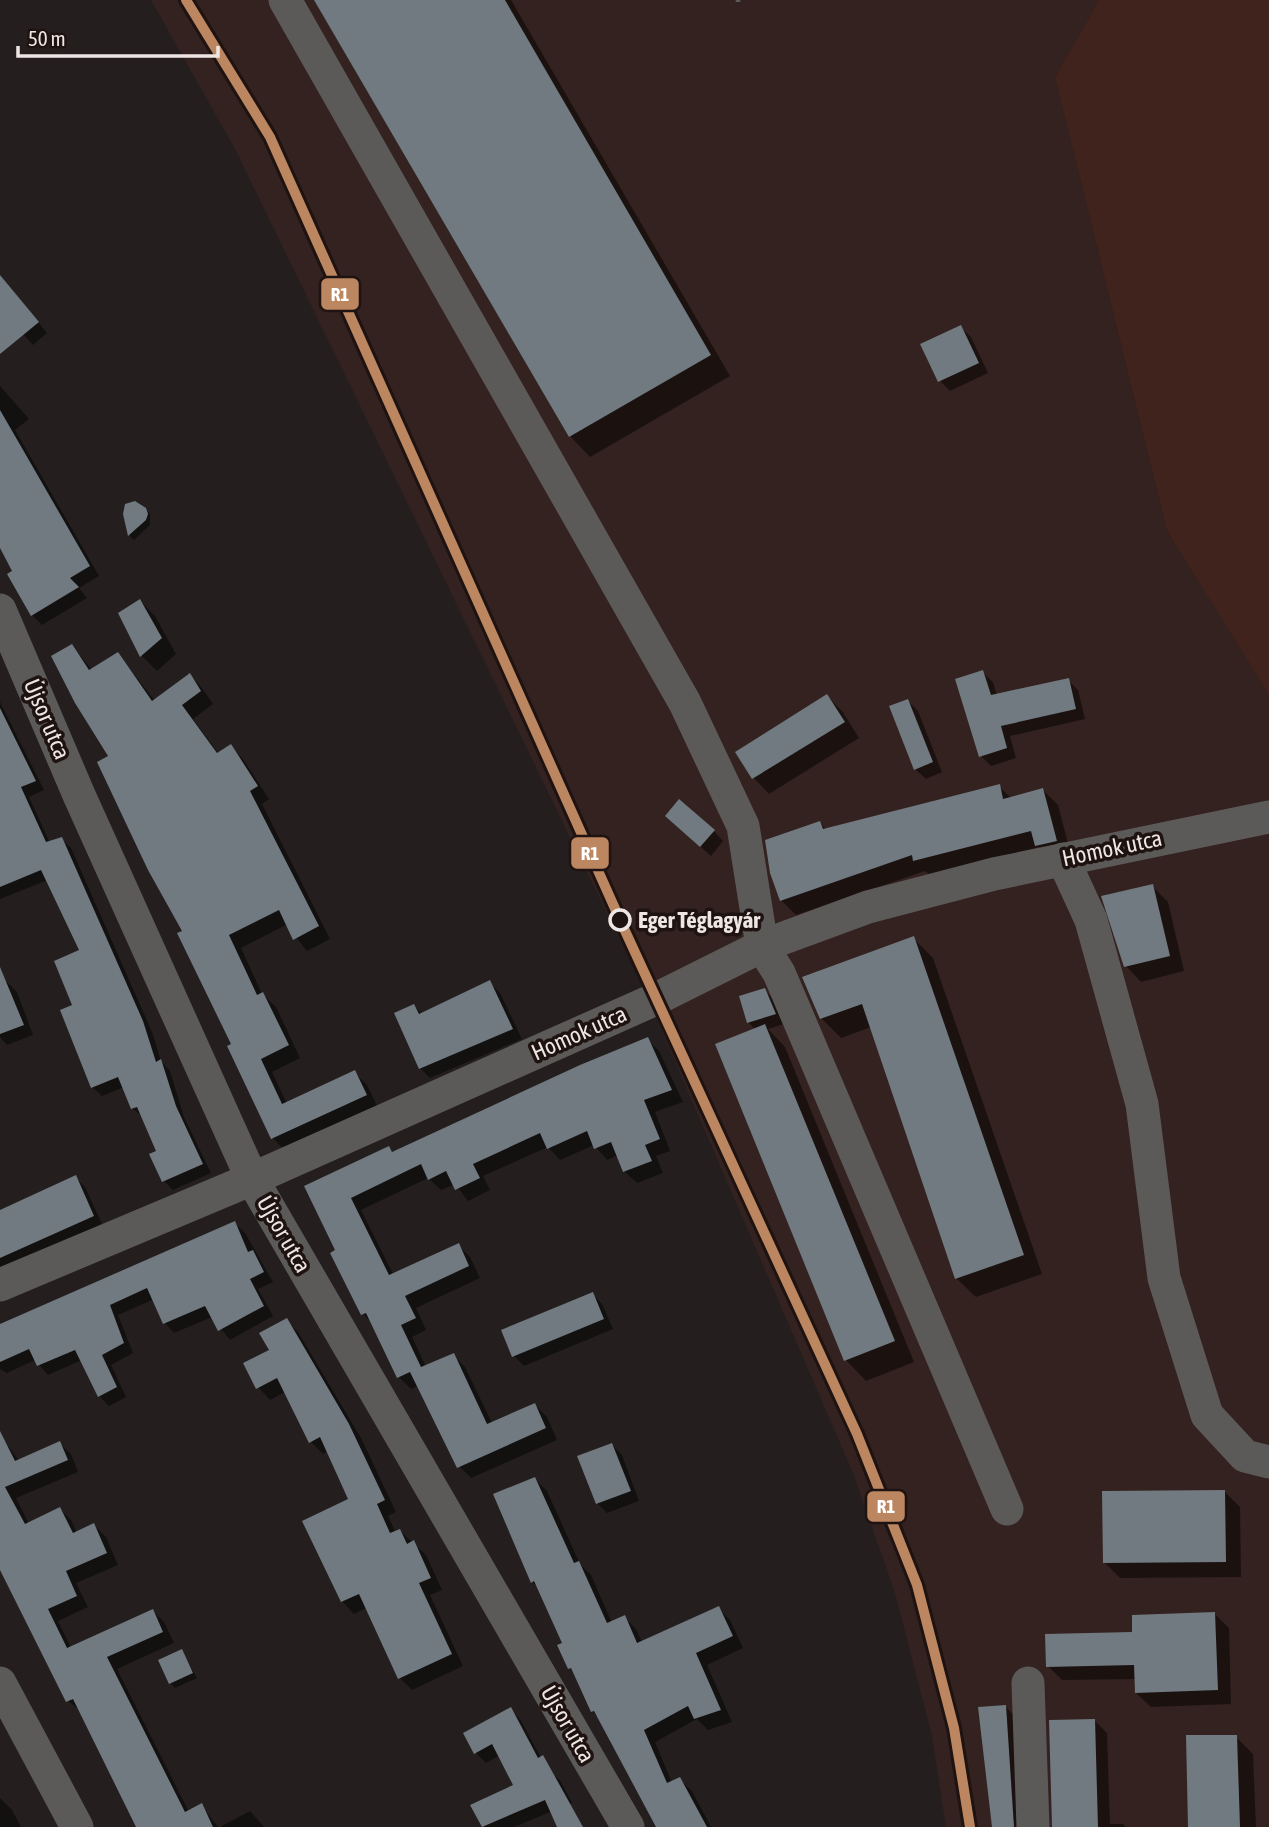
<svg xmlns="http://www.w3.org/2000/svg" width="1269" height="1827" viewBox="0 0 1269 1827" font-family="'Asap Condensed',sans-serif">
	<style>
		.built { fill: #33221f }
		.green { fill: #41231d }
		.shadow { fill: #0007 }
		.building { fill: #707a80 }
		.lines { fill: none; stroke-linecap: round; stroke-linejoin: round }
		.path { stroke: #5f5b5a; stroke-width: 4.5; stroke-dasharray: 3.5 3.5; stroke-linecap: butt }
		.minor { stroke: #5c5a59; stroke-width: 33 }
		.rail-1-casing { stroke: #1e1311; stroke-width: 16 }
		.rail-1 { stroke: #bb8660; stroke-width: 10 }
		.stop-dot { fill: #1e1311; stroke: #eee6e4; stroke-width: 3.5 }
		.labels { text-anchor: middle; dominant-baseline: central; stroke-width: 7; stroke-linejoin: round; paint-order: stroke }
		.street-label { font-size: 23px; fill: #eee6e4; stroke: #1e1311 }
		.stop-label { font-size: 23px; font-weight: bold; fill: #eee6e4; stroke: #1e1311; text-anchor: start }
		.line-badge { stroke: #1e1311; stroke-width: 2.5 }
		.badge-label { font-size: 19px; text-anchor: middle; font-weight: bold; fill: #fff }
	</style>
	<rect width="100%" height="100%" fill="#241f1e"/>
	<path class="built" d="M 151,0 L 1099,0 L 1055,77 L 1167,531 L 1269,695 L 1269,1827 L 946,1827 L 932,1736 L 895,1593 L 853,1473 L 641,983 L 235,149 Z"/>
	<path class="green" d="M 1099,0 L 1269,0 L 1269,695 L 1167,531 L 1055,77 Z"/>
	<g class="shadow">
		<path d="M 316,0 L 511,0 L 730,376 L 590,457 L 570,436 Z"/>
		<path d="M 0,275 L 47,333 L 33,345 L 0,308 Z"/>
		<path d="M 960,327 L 971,337 L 988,373 L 950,391 L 940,381 L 922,345 Z"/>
		<path d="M 0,386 L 29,419 L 15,430 L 99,576 L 79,588 L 87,598 L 42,625 L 32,615 L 0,545 Z"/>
		<path d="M 145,509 L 150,514 L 150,525 L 134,540 L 130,536 L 125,514 Z"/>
		<path d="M 140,601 L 155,616 L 176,654 L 157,671 L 142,656 L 120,614 Z"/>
		<path d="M 72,646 L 92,670 L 118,654 L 155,701 L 190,675 L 202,688 L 213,704 L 193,719 L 219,754 L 231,747 L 243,759 L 269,799 L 262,804 L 330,939 L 307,951 L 286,925 L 241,948 L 262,994 L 276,1007 L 300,1058 L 272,1072 L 287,1104 L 354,1072 L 367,1085 L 378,1108 L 285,1151 L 273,1138 L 110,756 Z"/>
		<path d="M 982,672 L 993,682 L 997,696 L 1068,680 L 1078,690 L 1085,719 L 1010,736 L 1016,758 L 991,766 L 981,756 Z"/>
		<path d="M 827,696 L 842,711 L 859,738 L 769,794 L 754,778 L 737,752 Z"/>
		<path d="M 908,701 L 918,711 L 942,772 L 926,779 L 915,769 Z"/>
		<path d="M 0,702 L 44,790 L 29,797 L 50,843 L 61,839 L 71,848 L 152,1032 L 161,1061 L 170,1071 L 184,1117 L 211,1173 L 173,1190 L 164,1181 L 158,1152 L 143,1117 L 132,1108 L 124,1087 L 102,1096 L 92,1087 L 75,1006 L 81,951 L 48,880 L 0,899 Z"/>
		<path d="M 999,786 L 1012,799 L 1043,790 L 1058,805 L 1071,855 L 1052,860 L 1039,847 L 930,875 L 925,871 L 796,915 L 781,900 L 820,823 L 827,830 Z"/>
		<path d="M 677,826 L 714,831 L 723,841 L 711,856 Z"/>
		<path d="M 1152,886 L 1168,902 L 1184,971 L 1141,982 L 1126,966 Z"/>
		<path d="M 914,939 L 933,958 L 1042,1274 L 976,1297 L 956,1278 L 871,1027 L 841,1038 L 821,1018 Z"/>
		<path d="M 7,982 L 17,992 L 33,1035 L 7,1045 L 0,1037 L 0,984 Z"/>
		<path d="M 490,983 L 500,993 L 522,1039 L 430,1078 L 420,1068 L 414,1006 L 422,1014 Z"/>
		<path d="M 764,990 L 774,1000 L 784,1024 L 768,1029 L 785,1047 L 914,1362 L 866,1381 L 846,1360 L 717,1045 L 756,1030 L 748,1022 Z"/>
		<path d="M 648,1040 L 659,1051 L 683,1102 L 655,1112 L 670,1151 L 656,1156 L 663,1173 L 637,1183 L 625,1172 L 618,1155 L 607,1160 L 594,1145 L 560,1160 L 548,1147 L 483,1176 L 490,1190 L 468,1201 L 455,1184 L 441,1190 L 428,1178 L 361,1210 L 393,1274 L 458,1245 L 470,1257 L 480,1278 L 416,1308 L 426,1330 L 412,1337 L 426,1367 L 453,1355 L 465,1367 L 492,1423 L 535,1405 L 547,1417 L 557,1440 L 471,1478 L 459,1466 L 419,1385 L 411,1389 L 399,1377 L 373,1324 L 363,1314 L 332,1254 L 337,1251 L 307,1187 L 389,1148 L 393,1153 Z"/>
		<path d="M 75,1177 L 85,1187 L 103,1226 L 0,1272 L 0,1211 Z"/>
		<path d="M 235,1223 L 245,1233 L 273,1282 L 258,1289 L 273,1316 L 230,1340 L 212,1317 L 174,1333 L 165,1323 L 154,1299 L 118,1315 L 133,1353 L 111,1365 L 126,1397 L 109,1406 L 99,1396 L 82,1360 L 48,1375 L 35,1360 L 7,1373 L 0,1369 L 0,1325 Z"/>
		<path d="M 592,1294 L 602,1304 L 613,1329 L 524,1366 L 514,1356 Z"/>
		<path d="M 286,1320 L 298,1332 L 361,1438 L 396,1512 L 388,1516 L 396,1533 L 400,1531 L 426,1555 L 442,1590 L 430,1595 L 463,1666 L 412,1690 L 400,1678 L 368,1607 L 354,1614 L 342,1601 L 350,1499 L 328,1451 L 323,1454 L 311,1442 L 285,1392 L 270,1400 L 258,1387 Z"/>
		<path d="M 3,1439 L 19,1461 L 59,1443 L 71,1454 L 78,1472 L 16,1498 L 29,1524 L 60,1509 L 71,1520 L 77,1533 L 94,1525 L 106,1537 L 118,1565 L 76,1583 L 88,1607 L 58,1621 L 71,1648 L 153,1611 L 164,1622 L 174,1643 L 117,1669 L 189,1812 L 201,1805 L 218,1827 L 140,1827 L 81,1711 L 68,1701 L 0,1562 L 0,1441 Z"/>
		<path d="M 612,1445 L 622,1455 L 639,1501 L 607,1513 L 597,1503 Z"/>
		<path d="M 535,1479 L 547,1491 L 580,1564 L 591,1575 L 612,1623 L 624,1617 L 636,1629 L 642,1643 L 718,1608 L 730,1620 L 743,1648 L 707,1665 L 732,1722 L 708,1730 L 697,1719 L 655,1742 L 672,1783 L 679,1779 L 692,1791 L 711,1827 L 659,1827 L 600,1719 L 592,1711 L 560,1646 L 565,1644 L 540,1590 L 532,1582 L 495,1495 Z"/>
		<path d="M 1225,1492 L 1240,1507 L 1241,1577 L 1120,1578 L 1104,1562 Z"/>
		<path d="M 1215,1614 L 1229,1628 L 1231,1704 L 1151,1707 L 1136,1693 L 1136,1679 L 1062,1680 L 1048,1666 L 1134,1633 Z"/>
		<path d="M 181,1651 L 197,1678 L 175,1688 L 170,1683 Z"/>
		<path d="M 1006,1707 L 1019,1721 L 1026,1827 L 993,1827 Z"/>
		<path d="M 510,1709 L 520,1719 L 548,1771 L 560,1780 L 572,1803 L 514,1827 L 484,1827 L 516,1786 L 500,1755 L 486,1763 L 476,1753 Z"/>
		<path d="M 1094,1720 L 1107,1733 L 1110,1824 L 1123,1824 L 1126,1827 L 1054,1827 Z"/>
		<path d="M 1236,1737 L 1253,1754 L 1256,1827 L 1190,1827 Z"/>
		<path d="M 0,1798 L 12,1810 L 21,1827 L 0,1827 Z"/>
		<path d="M 250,1811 L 264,1827 L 220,1827 Z"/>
	</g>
	<g class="building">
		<path d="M 314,0 L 505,0 L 711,355 L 569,437 Z"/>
		<path d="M 0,275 L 39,322 L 0,354 Z"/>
		<path d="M 961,325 L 979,363 L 938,382 L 920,344 Z"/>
		<path d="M 0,410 L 90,566 L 70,578 L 79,587 L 31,616 L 7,574 L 12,571 L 0,548 Z"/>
		<path d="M 135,501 L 146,508 L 148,514 L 146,520 L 128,536 L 123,514 L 125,504 Z"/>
		<path d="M 140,599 L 162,638 L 140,657 L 118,613 Z"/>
		<path d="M 72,644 L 89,670 L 118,652 L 152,701 L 190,673 L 201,691 L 182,705 L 217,753 L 231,744 L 258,786 L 250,791 L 319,926 L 293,940 L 279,910 L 229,935 L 257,995 L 263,992 L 289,1045 L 261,1059 L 282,1104 L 355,1070 L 367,1095 L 271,1139 L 227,1046 L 231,1044 L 177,933 L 182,931 L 148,870 L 97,762 L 108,756 L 75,703 L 51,656 Z"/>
		<path d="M 983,670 L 991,695 L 1069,678 L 1076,709 L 1001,726 L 1007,748 L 979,757 L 955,679 Z"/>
		<path d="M 827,694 L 845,722 L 752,779 L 735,752 Z"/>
		<path d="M 908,699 L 933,762 L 914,770 L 889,706 Z"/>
		<path d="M 0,708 L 36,781 L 21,787 L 46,842 L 62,837 L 143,1021 L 156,1062 L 161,1059 L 176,1106 L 203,1164 L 162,1182 L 149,1154 L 156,1151 L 137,1107 L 131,1109 L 118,1077 L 91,1088 L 60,1010 L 72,1005 L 54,961 L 79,950 L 41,870 L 0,887 Z"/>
		<path d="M 1000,784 L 1003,799 L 1043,788 L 1057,841 L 1035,846 L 1031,831 L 913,861 L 912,855 L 780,901 L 770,873 L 765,840 L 820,821 L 823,829 Z"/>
		<path d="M 679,799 L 715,830 L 700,847 L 665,816 Z"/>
		<path d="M 1153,884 L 1170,956 L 1124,967 L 1101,896 Z"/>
		<path d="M 914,936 L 1024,1255 L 955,1279 L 862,1004 L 820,1019 L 802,977 Z"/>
		<path d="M 0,967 L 24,1025 L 0,1034 Z"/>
		<path d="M 490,980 L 513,1029 L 419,1069 L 394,1013 L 414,1004 L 419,1014 Z"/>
		<path d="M 765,988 L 776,1014 L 747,1023 L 739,996 Z"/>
		<path d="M 765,1024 L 895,1341 L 844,1361 L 715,1044 Z"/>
		<path d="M 648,1037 L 672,1090 L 644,1100 L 660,1139 L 645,1145 L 652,1161 L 623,1172 L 611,1142 L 594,1149 L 587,1131 L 547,1149 L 540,1133 L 473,1164 L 480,1178 L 455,1190 L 446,1171 L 428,1180 L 421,1164 L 351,1198 L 389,1275 L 459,1243 L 469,1266 L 405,1296 L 416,1318 L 401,1325 L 421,1367 L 454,1353 L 487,1424 L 535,1403 L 546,1428 L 457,1468 L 410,1372 L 397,1378 L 366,1313 L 361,1315 L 330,1253 L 335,1250 L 304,1186 L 389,1146 L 392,1152 L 580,1065 Z"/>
		<path d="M 76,1175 L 94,1216 L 0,1258 L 0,1210 Z"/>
		<path d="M 235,1221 L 248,1252 L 253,1250 L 264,1272 L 250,1279 L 264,1306 L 218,1331 L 205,1306 L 163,1324 L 147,1288 L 110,1305 L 124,1343 L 102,1355 L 117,1387 L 98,1397 L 75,1350 L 37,1366 L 29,1349 L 0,1362 L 0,1324 Z"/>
		<path d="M 593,1292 L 604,1319 L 512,1357 L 501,1330 Z"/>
		<path d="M 287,1318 L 349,1424 L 385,1500 L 377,1504 L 390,1533 L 400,1529 L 407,1544 L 414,1540 L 431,1578 L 419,1583 L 452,1654 L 398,1679 L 359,1594 L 341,1602 L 302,1521 L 348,1499 L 320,1437 L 309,1443 L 277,1378 L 256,1389 L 243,1363 L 269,1350 L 259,1333 Z"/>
		<path d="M 0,1431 L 15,1461 L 60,1441 L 68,1460 L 5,1487 L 25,1524 L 60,1507 L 73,1533 L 94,1523 L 107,1553 L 66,1571 L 77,1596 L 48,1609 L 67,1648 L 153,1609 L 163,1632 L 107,1657 L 185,1812 L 202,1803 L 213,1827 L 136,1827 L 73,1699 L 66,1702 L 0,1570 Z"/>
		<path d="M 612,1443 L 631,1491 L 596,1504 L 577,1456 Z"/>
		<path d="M 535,1477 L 574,1563 L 579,1561 L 607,1623 L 625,1615 L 637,1643 L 719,1606 L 733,1636 L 696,1653 L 721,1710 L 694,1719 L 688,1706 L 644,1730 L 667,1783 L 680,1777 L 707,1827 L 656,1827 L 594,1711 L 591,1712 L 571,1668 L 568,1669 L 557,1645 L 562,1643 L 534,1581 L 531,1583 L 493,1494 Z"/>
		<path d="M 1225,1490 L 1226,1562 L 1103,1563 L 1102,1491 Z"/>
		<path d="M 1215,1612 L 1218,1690 L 1135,1693 L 1134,1665 L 1046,1667 L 1045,1634 L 1132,1632 L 1132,1615 Z"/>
		<path d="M 182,1649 L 193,1673 L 169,1684 L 158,1660 Z"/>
		<path d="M 1006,1705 L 1014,1827 L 992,1827 L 978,1707 Z"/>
		<path d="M 511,1707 L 538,1758 L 543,1755 L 583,1827 L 557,1827 L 545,1800 L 482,1827 L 470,1805 L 513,1785 L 492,1744 L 474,1754 L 463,1733 Z"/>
		<path d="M 1095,1719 L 1098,1827 L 1052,1827 L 1049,1720 Z"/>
		<path d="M 1186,1735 L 1237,1735 L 1240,1827 L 1188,1827 Z"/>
	</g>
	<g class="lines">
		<path class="path" d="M 738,0 L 738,2"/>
		<g class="minor">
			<path d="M 285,0 L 685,703 L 743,826 L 762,946 L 779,973 L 1007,1509"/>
			<path d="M 0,610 L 79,795 L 252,1179 L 628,1827"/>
			<path d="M 1063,859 L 1091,920 L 1142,1104 L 1164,1278 L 1207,1415 L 1245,1456 L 1269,1462"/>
			<path d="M 0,1285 L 252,1179 L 658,998 L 762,946 L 868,907 L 994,874 L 1269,817"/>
			<path d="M 0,1683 L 77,1827"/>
			<path d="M 1028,1683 L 1033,1827"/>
		</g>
		<g class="rail-1-casing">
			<path id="rail-1" d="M 186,0 L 270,137 L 621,922 L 857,1434 L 917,1585 L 954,1728 L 970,1827"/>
		</g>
		<use href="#rail-1" class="rail-1"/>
	</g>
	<circle class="stop-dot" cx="620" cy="920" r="10"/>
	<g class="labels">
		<g class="street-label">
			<text transform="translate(47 719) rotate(67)">Újsor utca</text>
			<text transform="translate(1112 848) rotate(-12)">Homok utca</text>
			<text transform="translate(579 1033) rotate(-24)">Homok utca</text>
			<text transform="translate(284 1234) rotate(60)">Újsor utca</text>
			<text transform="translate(568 1724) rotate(60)">Újsor utca</text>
		</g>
		<g class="stop-label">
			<text x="638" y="920">Eger Téglagyár</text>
		</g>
	</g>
	<g class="line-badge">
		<rect x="320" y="277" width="40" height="34" rx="7" fill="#bb8660"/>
		<rect x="570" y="836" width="40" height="34" rx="7" fill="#bb8660"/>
		<rect x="866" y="1490" width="40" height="33" rx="7" fill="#bb8660"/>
	</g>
	<g class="badge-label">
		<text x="340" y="301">R1</text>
		<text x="590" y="860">R1</text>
		<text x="886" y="1513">R1</text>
	</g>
	<path d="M18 46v10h200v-10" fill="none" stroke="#eee6e4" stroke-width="3.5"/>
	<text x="28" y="46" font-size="21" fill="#eee6e4" stroke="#1e1311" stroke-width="5" paint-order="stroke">50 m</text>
</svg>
